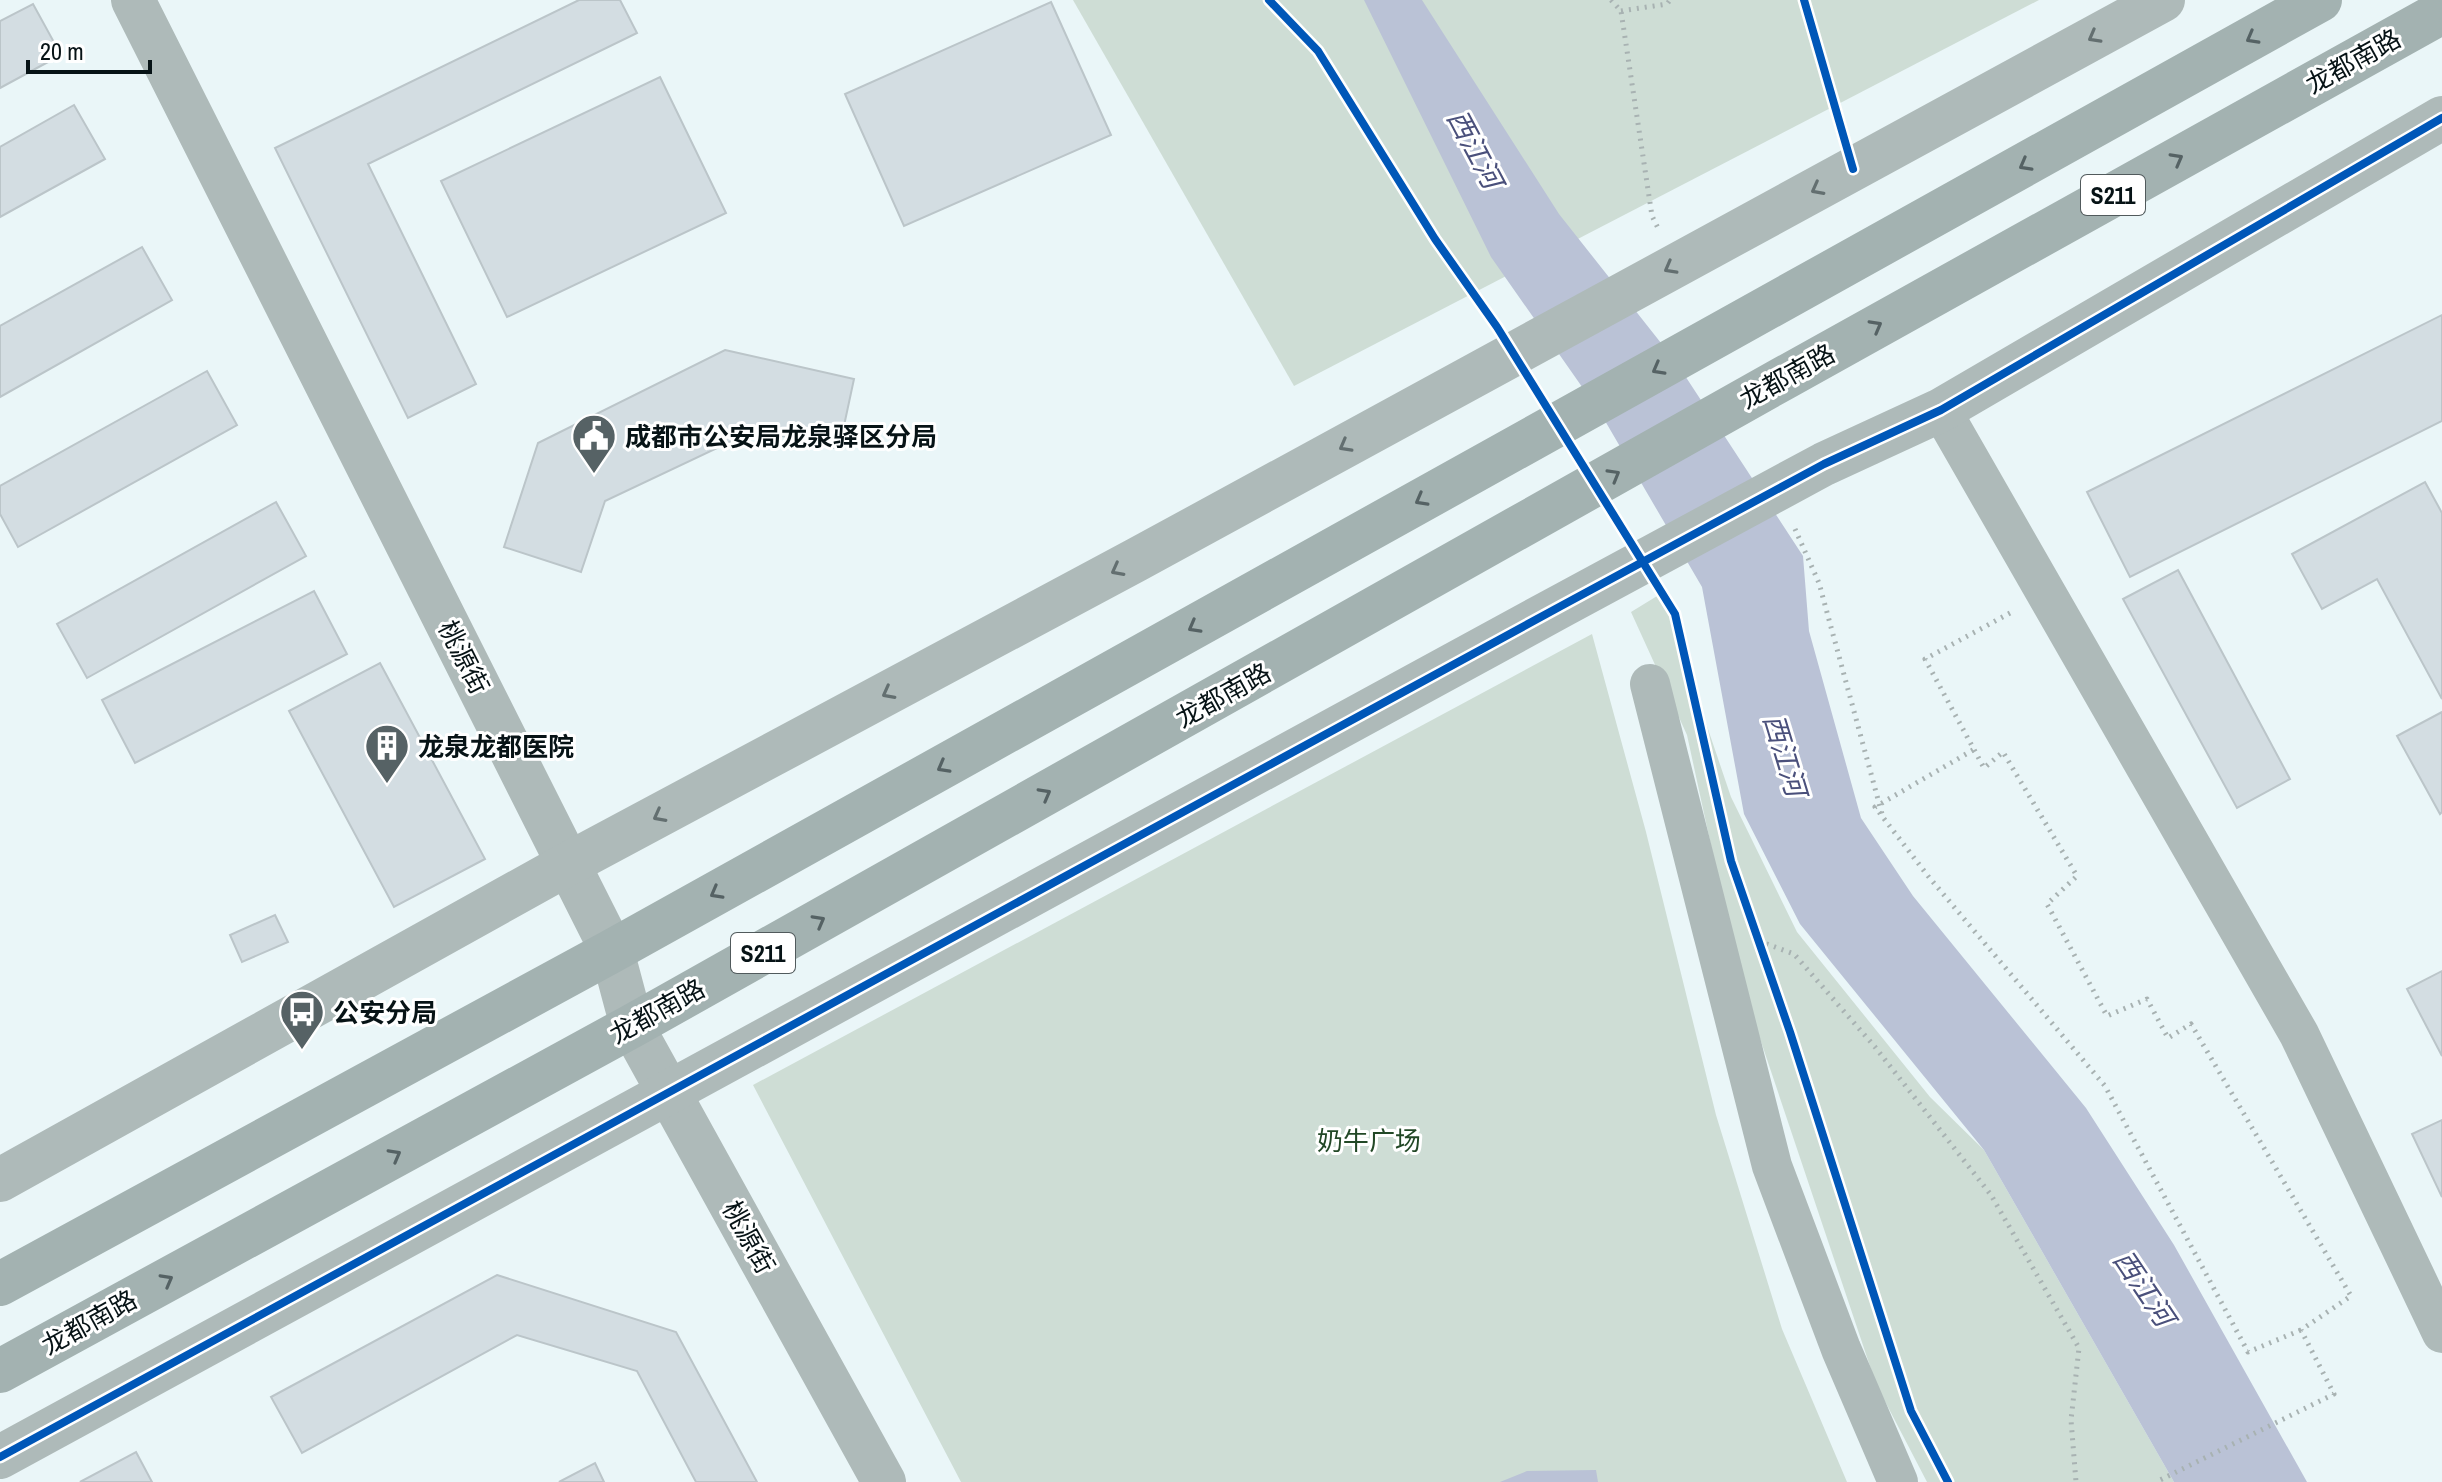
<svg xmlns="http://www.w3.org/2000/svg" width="2442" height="1482" viewBox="0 0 2442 1482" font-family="'Archivo Narrow','Noto Sans SC',sans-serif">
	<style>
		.green { fill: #ceddd5 }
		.water { fill: #bac2d6 }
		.building { fill: #d3dde2; stroke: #bbc5c9; stroke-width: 2 }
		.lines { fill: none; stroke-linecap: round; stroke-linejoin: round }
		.path { stroke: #a8b2b2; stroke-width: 5; stroke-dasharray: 2 6; stroke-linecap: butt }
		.minor { stroke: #aebab9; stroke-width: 40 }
		.tertiary { stroke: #aebab9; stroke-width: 44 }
		.primary { stroke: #a3b2b1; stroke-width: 44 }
		.cycleway-casing { stroke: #fff; stroke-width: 13 }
		.cycleway { stroke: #0057b8; stroke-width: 8 }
		.oneway { stroke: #636f70 }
		.oneway2 { stroke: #556264 }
		.labels { text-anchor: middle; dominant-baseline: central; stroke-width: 6; stroke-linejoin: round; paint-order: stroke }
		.shield { fill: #fff; stroke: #515a5c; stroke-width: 2 }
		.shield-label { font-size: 24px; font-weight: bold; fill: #071316 }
		.street-label { font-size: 26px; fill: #071316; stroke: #fff }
		.poi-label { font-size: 26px; font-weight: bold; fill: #071316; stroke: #fff; text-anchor: start }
		.park-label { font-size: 26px; fill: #224826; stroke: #fff }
		.water-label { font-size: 28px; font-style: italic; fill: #4a507b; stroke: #fff }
	</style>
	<rect width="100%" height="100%" fill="#eaf6f8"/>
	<g class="green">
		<path d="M 1073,0 L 2039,0 L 1294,386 Z"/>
		<path d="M 1662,593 L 1731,797 L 1797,932 L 1930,1097 L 1984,1150 L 2174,1482 L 1927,1482 L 1876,1384 L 1740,979 L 1687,735 L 1631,612 Z"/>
		<path d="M 1592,634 L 1646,832 L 1716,1115 L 1782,1329 L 1847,1482 L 961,1482 L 753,1085 Z"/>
	</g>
	<g class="water">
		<path d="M 1364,0 L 1422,0 L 1559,214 L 1676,362 L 1803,556 L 1809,631 L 1861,818 L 1913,896 L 2086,1108 L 2174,1245 L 2307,1482 L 2174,1482 L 1984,1150 L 1800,924 L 1744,814 L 1702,587 L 1601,414 L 1491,257 Z"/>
		<path d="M 1596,1470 L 1598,1482 L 1500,1482 L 1527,1471 Z"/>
	</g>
	<g class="building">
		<path d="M 579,0 L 620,0 L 637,33 L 368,164 L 476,384 L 408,418 L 275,148 Z"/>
		<path d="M 1051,2 L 1111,135 L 904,226 L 845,94 Z"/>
		<path d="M 33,4 L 61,55 L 0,88 L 0,21 Z"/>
		<path d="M 660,77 L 726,213 L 507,317 L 441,181 Z"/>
		<path d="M 74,105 L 105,159 L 0,217 L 0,147 Z"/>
		<path d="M 142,247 L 172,300 L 0,397 L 0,326 Z"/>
		<path d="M 2442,315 L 2442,421 L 2130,577 L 2087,492 Z"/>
		<path d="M 725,350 L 854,379 L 839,449 L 755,430 L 605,501 L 581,572 L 504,547 L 538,443 Z"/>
		<path d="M 207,371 L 237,425 L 18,547 L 0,514 L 0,486 Z"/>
		<path d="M 2425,482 L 2442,513 L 2442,699 L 2377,579 L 2322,609 L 2292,554 Z"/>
		<path d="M 276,502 L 306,556 L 87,678 L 57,624 Z"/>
		<path d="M 2178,570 L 2290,779 L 2237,808 L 2123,599 Z"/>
		<path d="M 314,591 L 347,654 L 135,763 L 102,700 Z"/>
		<path d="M 380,663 L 485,859 L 394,907 L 289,711 Z"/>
		<path d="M 2442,712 L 2442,812 L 2440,814 L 2397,736 Z"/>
		<path d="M 275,915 L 288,942 L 242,962 L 230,935 Z"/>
		<path d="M 2442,971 L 2442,1056 L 2407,989 Z"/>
		<path d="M 2442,1120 L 2442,1197 L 2412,1134 Z"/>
		<path d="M 497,1275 L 676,1332 L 757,1482 L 696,1482 L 637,1371 L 517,1335 L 302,1453 L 271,1397 Z"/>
		<path d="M 136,1452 L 152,1482 L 80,1482 Z"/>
		<path d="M 595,1463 L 604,1482 L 559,1482 Z"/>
	</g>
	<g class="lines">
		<g class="path">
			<path d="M 1611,0 L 1621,11 L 1652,216 L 1658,228"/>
			<path d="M 1621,11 L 1667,4 L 1670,0"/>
			<path d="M 1795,529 L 1819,583 L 1882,814"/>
			<path d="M 2010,613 L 1925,659 L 1984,768 L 2003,752 L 2077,876 L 2047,904 L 2107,1016 L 2147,999 L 2168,1038 L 2191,1024 L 2351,1296 L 2301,1330 L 2334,1394 L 2156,1482"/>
			<path d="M 1973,750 L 1875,807 L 1928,876 L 2105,1086 L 2248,1352 L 2301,1330"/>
			<path d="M 1759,941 L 1794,954 L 1875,1047 L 1991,1195 L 2079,1348 L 2071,1420 L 2076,1482"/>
		</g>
		<g class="minor">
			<path d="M 1941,410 L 2299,1034 L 2442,1333"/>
			<path d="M 1650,684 L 1772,1166 L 1841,1349 L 1898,1482"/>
		</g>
		<g class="tertiary">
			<path d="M 133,0 L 612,951 L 632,1026 L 884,1482"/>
			<path d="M 0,1180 L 568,864 L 1136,560 L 2163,0"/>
			<path d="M 0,1457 L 1561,606 L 1824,464 L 1941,410 L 2442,118"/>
		</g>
		<g class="primary">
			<path d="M 0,1284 L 612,951 L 2320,0"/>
			<path d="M 0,1371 L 632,1026 L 1784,378 L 2442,12"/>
		</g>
		<g class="cycleway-casing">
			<g id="cycleway">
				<path d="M 1269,0 L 1318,51 L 1435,239 L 1497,327 L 1675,614 L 1731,861 L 1790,1032 L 1911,1411 L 1948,1482"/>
				<path d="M 1804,0 L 1853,169"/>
				<path d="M 0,1457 L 1561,606 L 1824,464 L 1941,410 L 2442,118"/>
			</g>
		</g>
		<use href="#cycleway" class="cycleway"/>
	</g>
	<defs><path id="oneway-chevron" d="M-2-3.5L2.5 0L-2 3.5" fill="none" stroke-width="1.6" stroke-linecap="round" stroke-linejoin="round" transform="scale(2)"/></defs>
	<g class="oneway">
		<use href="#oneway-chevron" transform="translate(2094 37) rotate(151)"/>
		<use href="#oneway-chevron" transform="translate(1817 189) rotate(152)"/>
		<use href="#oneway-chevron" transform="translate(1670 268) rotate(151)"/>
		<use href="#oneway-chevron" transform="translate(1345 446) rotate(151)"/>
		<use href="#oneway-chevron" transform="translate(1117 570) rotate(152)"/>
		<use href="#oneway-chevron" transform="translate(888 693) rotate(152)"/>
		<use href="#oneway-chevron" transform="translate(659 816) rotate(152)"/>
	</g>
	<g class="oneway2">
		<use href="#oneway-chevron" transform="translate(2252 38) rotate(151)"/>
		<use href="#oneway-chevron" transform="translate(2177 159) rotate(-29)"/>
		<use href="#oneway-chevron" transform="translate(2025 165) rotate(151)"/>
		<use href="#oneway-chevron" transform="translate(1876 326) rotate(-29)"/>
		<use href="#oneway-chevron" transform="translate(1658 369) rotate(151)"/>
		<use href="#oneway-chevron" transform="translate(1614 475) rotate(-30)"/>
		<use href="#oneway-chevron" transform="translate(1421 500) rotate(151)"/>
		<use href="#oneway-chevron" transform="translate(1194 627) rotate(151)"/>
		<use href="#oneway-chevron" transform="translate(943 767) rotate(151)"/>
		<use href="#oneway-chevron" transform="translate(1045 794) rotate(-29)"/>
		<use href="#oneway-chevron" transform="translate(716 893) rotate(151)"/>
		<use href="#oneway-chevron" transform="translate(819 921) rotate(-29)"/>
		<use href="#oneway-chevron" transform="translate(395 1155) rotate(-29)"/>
		<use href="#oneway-chevron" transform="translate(167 1280) rotate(-29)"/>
	</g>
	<defs>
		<g id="civic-pin" transform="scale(2.3)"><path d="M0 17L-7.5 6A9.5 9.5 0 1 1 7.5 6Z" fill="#566265" stroke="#fff"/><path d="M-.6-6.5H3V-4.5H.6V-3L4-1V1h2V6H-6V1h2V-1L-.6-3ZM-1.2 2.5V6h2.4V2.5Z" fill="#fff"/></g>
		<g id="building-pin" transform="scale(2.3)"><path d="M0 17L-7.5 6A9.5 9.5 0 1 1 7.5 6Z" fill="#566265" stroke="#fff"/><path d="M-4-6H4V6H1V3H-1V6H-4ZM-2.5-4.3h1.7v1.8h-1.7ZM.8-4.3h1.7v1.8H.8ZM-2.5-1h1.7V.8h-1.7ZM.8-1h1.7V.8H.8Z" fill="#fff"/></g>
		<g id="bus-pin" transform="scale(2.3)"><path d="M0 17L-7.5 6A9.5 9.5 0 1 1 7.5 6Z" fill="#566265" stroke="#fff"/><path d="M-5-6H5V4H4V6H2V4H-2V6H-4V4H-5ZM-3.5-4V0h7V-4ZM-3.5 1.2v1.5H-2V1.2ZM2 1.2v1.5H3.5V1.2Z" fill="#fff"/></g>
	</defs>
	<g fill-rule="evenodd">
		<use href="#civic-pin" x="594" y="436"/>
		<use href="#building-pin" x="387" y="746"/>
		<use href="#bus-pin" x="302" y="1012"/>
	</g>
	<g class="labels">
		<g class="shield">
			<rect x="2081" y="175" width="64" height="40" rx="6"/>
			<rect x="731" y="933" width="64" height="40" rx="6"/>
		</g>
		<g class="shield-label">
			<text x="2113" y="195">S211</text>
			<text x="763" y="953">S211</text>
		</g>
		<g class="street-label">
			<text transform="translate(2353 61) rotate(-29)">龙都南路</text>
			<text transform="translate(1787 376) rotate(-29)">龙都南路</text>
			<text transform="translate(464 657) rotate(63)">桃源街</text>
			<text transform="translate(1223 695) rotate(-29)">龙都南路</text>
			<text transform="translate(657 1011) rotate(-29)">龙都南路</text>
			<text transform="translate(749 1237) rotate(61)">桃源街</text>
			<text transform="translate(89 1322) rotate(-29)">龙都南路</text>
		</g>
		<g class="poi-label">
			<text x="625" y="436">成都市公安局龙泉驿区分局</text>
			<text x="418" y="746">龙泉龙都医院</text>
			<text x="333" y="1012">公安分局</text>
		</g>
		<g class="park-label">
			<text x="1369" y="1140">奶牛广场</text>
		</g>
		<g class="water-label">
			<text transform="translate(1475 149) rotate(62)">西江河</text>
			<text transform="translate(1785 755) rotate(73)">西江河</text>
			<text transform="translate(2144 1288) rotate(56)">西江河</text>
		</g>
	</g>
	<path d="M28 60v12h122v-12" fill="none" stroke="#071316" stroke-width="4"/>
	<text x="40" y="60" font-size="24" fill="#071316" stroke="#ffffff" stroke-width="6" paint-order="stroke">20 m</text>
</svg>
